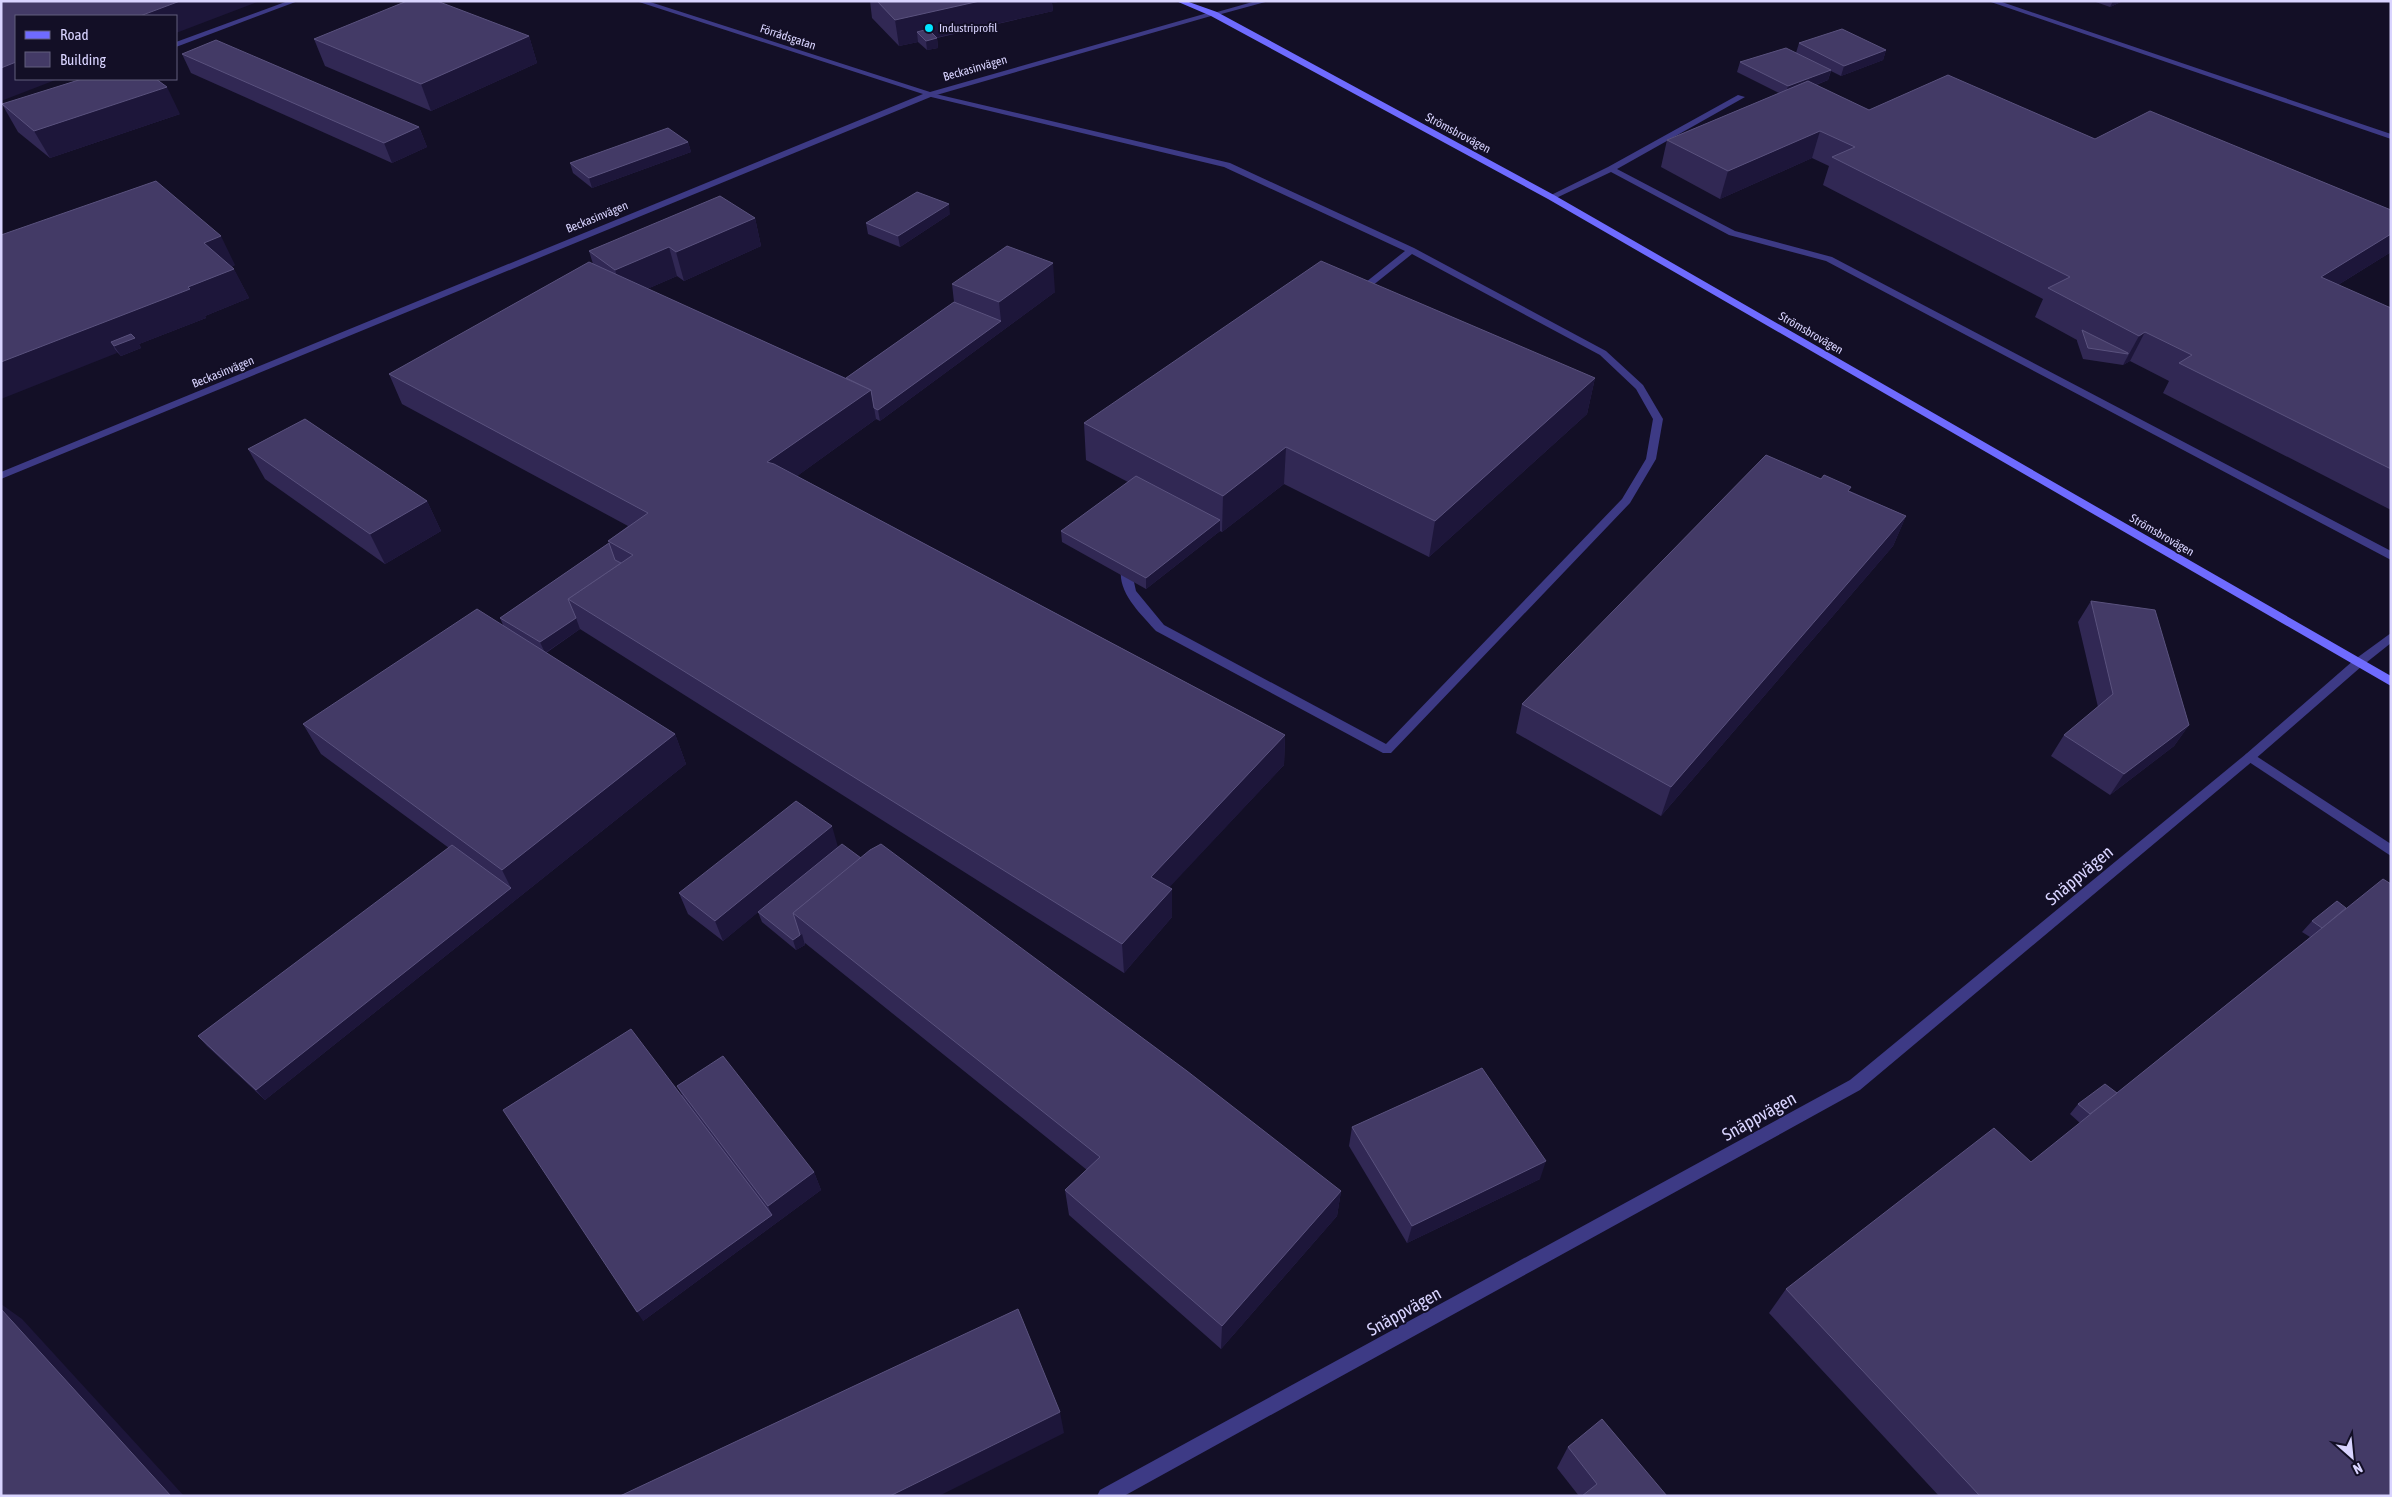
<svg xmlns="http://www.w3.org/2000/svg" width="2392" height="1497" viewBox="0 0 2392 1497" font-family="'Asap Condensed',sans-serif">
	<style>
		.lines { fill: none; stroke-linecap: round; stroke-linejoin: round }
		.lane { fill: #3d3a85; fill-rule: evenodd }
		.street { fill: #3d3a85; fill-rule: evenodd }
		.secondary { fill: #6f6bff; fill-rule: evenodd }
		.wall { fill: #312854 }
		.shaded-wall { fill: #1d163a }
		.building { fill: #433a66; stroke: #5a527e }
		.poi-dot { fill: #00e5ff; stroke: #130f26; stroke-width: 2 }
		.labels { text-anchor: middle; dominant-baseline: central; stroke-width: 4; stroke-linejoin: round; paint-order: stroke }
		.far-poi-label { font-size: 12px; fill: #d9d4ff; stroke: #130f26; text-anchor: start }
		.far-street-label { font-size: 12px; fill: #d9d4ff; stroke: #130f26 }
		.near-street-label { font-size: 18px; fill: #d9d4ff; stroke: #130f26 }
	</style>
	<rect width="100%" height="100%" fill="#130f26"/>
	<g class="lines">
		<g class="lane">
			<path d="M 288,1 L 298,1 L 176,47 L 176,42 Z"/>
			<path d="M 1256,1 L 1269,1 L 1214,16 L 1210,14 Z"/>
			<path d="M 1988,1 L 1999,1 L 2391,134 L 2391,139 Z"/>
			<path d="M 927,92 L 1230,163 L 1414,248 L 1606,351 L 1643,385 L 1663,419 L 1656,459 L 1630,503 L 1391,753 L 1383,753 L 1156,631 C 1140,613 1111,587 1124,560 L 1128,559 L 1134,563 L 1132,573 L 1136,591 L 1164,625 L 1386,744 L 1622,499 L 1646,459 L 1653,419 L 1636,389 L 1600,355 L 1412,254 L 1362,294 L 1356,294 L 1356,290 L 1405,251 L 1224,167 L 927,96 Z"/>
			<path d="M 1738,95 L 1745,97 L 1617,169 L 1735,231 L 1832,257 L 2391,551 L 2391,560 L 1826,261 L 1729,235 L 1611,172 L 1554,199 L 1547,197 L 1608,167 Z"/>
			<path d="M 2391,633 L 2391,643 L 2362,666 L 2354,666 L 2352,663 L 2354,660 Z"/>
			<path d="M 2250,752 L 2391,844 L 2391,856 L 2246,760 L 2244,757 L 2246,754 Z"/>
		</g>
		<g class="street">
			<path d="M 636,1 L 647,1 L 930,92 L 1211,12 L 1218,14 L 933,96 L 1,479 L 1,472 L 923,94 Z"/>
			<path d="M 2358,659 L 2364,663 L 2362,666 L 2254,760 L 1860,1090 L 1124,1496 L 1097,1496 L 1100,1490 L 1850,1080 L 2246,754 L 2354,660 Z"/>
		</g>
		<path class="secondary" d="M 1176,1 L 1186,1 L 1217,12 L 1554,195 L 2391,676 L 2391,686 L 1548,199 L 1211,16 Z"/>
	</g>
	<g class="wall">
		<path d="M 870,1 L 1058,1 L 1058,2 L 1052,3 L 1053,11 L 937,38 L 938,48 L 927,50 L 918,42 L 899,46 L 872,18 Z"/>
		<path d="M 2093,1 L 2123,1 L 2110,7 Z"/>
		<path d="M 529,36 L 537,63 L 431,111 L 325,66 L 314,39 Z"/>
		<path d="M 1799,43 L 1886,50 L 1883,60 L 1841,76 L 1831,71 L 1828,80 L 1816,85 L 1869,110 L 2095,139 L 2391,210 L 2391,252 L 2338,285 L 2391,308 L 2391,510 L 2163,393 L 2169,381 L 2130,361 L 2123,365 L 2083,359 L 2077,341 L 2077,340 L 2035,317 L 2043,299 L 1823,185 L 1829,166 L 1812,158 L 1720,199 L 1661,167 L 1667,140 L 1779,93 L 1737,72 L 1740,62 L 1796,53 Z"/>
		<path d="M 182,54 L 419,127 L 427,147 L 392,163 L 191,73 Z"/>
		<path d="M 2,104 L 180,114 L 50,158 L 18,132 Z"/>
		<path d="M 688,142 L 691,152 L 592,188 L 573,173 L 570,163 Z"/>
		<path d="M 950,214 L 900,247 L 868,234 L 866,223 Z"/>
		<path d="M 755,218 L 761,246 L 684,281 L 677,276 L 647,289 L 846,378 L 954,302 L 952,284 L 1055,292 L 880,421 L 876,419 L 797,476 L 1285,735 L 1284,765 L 1169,887 L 1172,889 L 1172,917 L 1124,973 L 580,629 L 546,653 L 675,734 L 686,764 L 265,1100 L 207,1046 L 198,1036 L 449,848 L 321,754 L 303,724 L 503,625 L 500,618 L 609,543 L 608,541 L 628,526 L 402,404 L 389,374 L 593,264 L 589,251 Z"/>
		<path d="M 1,235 L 235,265 L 232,266 L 249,298 L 205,316 L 206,318 L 139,344 L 141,348 L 121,356 Z"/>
		<path d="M 1595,378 L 1587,414 L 1429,557 L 1284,484 L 1222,532 L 1220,531 L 1146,589 L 1062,542 L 1061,531 L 1128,482 L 1086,460 L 1084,423 Z"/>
		<path d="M 248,449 L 427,501 L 441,531 L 385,564 L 265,479 Z"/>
		<path d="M 1850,491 L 1906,516 L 1893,546 L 1661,816 L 1516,733 L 1522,704 Z"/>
		<path d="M 2091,601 L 2189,725 L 2174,746 L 2110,795 L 2051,756 L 2064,735 L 2098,707 L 2078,622 Z"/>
		<path d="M 838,847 L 799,879 L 861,858 L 1341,1191 L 1337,1216 L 1221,1349 L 1069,1215 L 1065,1190 L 1087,1170 L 805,943 L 805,945 L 796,950 L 762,922 L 758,912 L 723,941 L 688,914 L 679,893 Z"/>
		<path d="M 2346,908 L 2391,1496 L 1939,1496 L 1769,1313 L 1786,1289 L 2031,1162 L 2080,1123 L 2070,1114 L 2078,1104 L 2117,1093 L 2310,937 L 2302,932 L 2312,921 Z"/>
		<path d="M 677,1086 L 814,1172 L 821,1190 L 643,1321 L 682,1095 Z"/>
		<path d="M 1352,1127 L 1540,1179 L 1407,1243 L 1349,1146 Z"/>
		<path d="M 1568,1447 L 1667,1496 L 1579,1496 L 1557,1468 Z"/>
	</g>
	<g class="shaded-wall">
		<path d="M 180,1 L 260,1 L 176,33 L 176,16 L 140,16 Z"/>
		<path d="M 980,1 L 1058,1 L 1058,2 L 1052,3 L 1053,11 L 925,40 L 917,32 L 918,42 L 899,46 L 895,20 Z"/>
		<path d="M 2113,1 L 2123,1 L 2110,7 Z"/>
		<path d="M 529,36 L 537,63 L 431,111 L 421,84 Z"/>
		<path d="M 937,38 L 938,48 L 927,50 L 926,41 Z"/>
		<path d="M 1886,50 L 1883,60 L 1841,76 L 1844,66 Z"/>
		<path d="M 16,62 L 16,79 L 58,79 L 1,101 L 1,68 Z"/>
		<path d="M 1831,70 L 1828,80 L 1785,96 L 1788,86 Z"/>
		<path d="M 167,87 L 180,114 L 50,158 L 34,131 Z"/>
		<path d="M 419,127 L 427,147 L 392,163 L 384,143 Z"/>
		<path d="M 1820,131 L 1812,158 L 1720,199 L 1728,171 Z"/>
		<path d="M 688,142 L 691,152 L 592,188 L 589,178 Z"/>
		<path d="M 949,204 L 950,214 L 900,247 L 898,236 Z"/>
		<path d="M 755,218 L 761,246 L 684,281 L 676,252 Z"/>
		<path d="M 2391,234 L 2391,252 L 2304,306 L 2321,277 Z"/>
		<path d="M 221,236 L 235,265 L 219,271 L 204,243 Z"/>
		<path d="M 669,247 L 677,276 L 624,299 L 615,270 Z"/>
		<path d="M 1053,263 L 1055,292 L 880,421 L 878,410 L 1001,321 L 999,302 Z"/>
		<path d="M 234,269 L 249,298 L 205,316 L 206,318 L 139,344 L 141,348 L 121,356 L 114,346 L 111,342 L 117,353 L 1,399 L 1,362 Z"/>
		<path d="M 2145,332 L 2130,361 L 2123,365 L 2139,336 Z"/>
		<path d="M 1595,378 L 1587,414 L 1429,557 L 1435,521 Z"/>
		<path d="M 871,390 L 876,419 L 775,492 L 767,462 Z"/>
		<path d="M 1286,447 L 1284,484 L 1222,532 L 1223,496 Z"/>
		<path d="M 427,501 L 441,531 L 385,564 L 370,534 Z"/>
		<path d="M 1906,516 L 1893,546 L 1661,816 L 1671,787 Z"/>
		<path d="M 1220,520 L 1220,531 L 1146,589 L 1146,578 Z"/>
		<path d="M 576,618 L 580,629 L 545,653 L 540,642 Z"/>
		<path d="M 2189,725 L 2174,746 L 2110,795 L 2124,774 Z"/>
		<path d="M 675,734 L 686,764 L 265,1100 L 256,1090 L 511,888 L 502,870 Z"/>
		<path d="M 1285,735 L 1284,765 L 1152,906 L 1151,877 Z"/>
		<path d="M 832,826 L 838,847 L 723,941 L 715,921 Z"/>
		<path d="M 1172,889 L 1172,917 L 1124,973 L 1122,944 Z"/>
		<path d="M 802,934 L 805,945 L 796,950 L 793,940 Z"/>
		<path d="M 1546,1161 L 1540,1179 L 1407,1243 L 1412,1226 Z"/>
		<path d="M 814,1172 L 821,1190 L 643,1321 L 637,1312 L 772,1215 L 768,1206 Z"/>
		<path d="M 1341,1191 L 1337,1216 L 1221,1349 L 1222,1326 Z"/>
		<path d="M 1,1304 L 22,1319 L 184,1496 L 171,1496 L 1,1309 Z"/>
		<path d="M 1060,1412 L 1064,1433 L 939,1496 L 890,1496 Z"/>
	</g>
	<g class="building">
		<path d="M 1,1 L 180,1 L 140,16 L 16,16 L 16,62 L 1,68 Z"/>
		<path d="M 407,1 L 437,1 L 529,36 L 421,84 L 314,39 Z"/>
		<path d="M 877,1 L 980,1 L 895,20 Z"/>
		<path d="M 928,29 L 937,38 L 926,41 L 917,32 Z"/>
		<path d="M 1842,29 L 1886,50 L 1844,66 L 1799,43 Z"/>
		<path d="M 216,40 L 419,127 L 384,143 L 182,54 Z"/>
		<path d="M 1786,48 L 1831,70 L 1788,86 L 1740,62 Z"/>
		<path d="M 1948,75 L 2095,139 L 2150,111 L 2391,210 L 2391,234 L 2321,277 L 2391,308 L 2391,469 L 2179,363 L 2192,355 L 2145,332 L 2139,336 L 2048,288 L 2070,277 L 1832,157 L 1855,147 L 1820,131 L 1728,171 L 1667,140 L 1808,81 L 1869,110 Z"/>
		<path d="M 82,79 L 156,79 L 167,87 L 34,131 L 2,104 Z"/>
		<path d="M 668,128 L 688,142 L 589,178 L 570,163 Z"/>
		<path d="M 156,181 L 221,236 L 204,243 L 234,269 L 188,287 L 190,289 L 1,362 L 1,235 Z"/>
		<path d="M 917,192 L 949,204 L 898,236 L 866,223 Z"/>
		<path d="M 720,196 L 755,218 L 676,252 L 669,247 L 615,270 L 589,251 Z"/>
		<path d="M 1007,246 L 1053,263 L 999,302 L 952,284 Z"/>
		<path d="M 1321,261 L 1595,378 L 1435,521 L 1286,447 L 1223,496 L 1084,423 Z"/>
		<path d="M 589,262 L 871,390 L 767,462 L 774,464 L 1285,735 L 1151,877 L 1172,889 L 1122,944 L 568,599 L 633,555 L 608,541 L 648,513 L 389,374 Z"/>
		<path d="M 954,302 L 1001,321 L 878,410 L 874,408 L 871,390 L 846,378 Z"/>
		<path d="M 2082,330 L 2128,353 L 2128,354 L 2088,348 Z"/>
		<path d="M 131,334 L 135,338 L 114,346 L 111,342 Z"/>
		<path d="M 305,419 L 427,501 L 370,534 L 248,449 Z"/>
		<path d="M 1766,455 L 1821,479 L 1824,475 L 1851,487 L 1848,491 L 1906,516 L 1671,787 L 1522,704 Z"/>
		<path d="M 1136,476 L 1220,520 L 1146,578 L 1061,531 Z"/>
		<path d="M 609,543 L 615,560 L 621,563 L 568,599 L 576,618 L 540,642 L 500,618 Z"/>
		<path d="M 2091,601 L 2155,610 L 2189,725 L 2124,774 L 2064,735 L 2113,694 Z"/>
		<path d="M 477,609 L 675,734 L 502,870 L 303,724 Z"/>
		<path d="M 796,801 L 832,826 L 715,921 L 679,893 Z"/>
		<path d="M 842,844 L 861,858 L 793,913 L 800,935 L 793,940 L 758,912 Z"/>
		<path d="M 881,844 L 1187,1071 L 1341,1191 L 1222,1326 L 1065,1190 L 1100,1157 L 793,913 L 870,850 Z"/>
		<path d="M 452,845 L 511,888 L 256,1090 L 198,1036 Z"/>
		<path d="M 2383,879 L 2391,884 L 2391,1496 L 1980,1496 L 1786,1289 L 1994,1128 L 2031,1162 Z"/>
		<path d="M 2337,901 L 2346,908 L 2322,928 L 2312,921 Z"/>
		<path d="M 631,1029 L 772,1215 L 637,1312 L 503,1110 Z"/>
		<path d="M 723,1056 L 814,1172 L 768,1206 L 677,1086 Z"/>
		<path d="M 1482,1068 L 1546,1161 L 1412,1226 L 1352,1127 Z"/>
		<path d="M 2105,1084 L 2117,1093 L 2090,1114 L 2078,1104 Z"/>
		<path d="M 1,1309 L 171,1496 L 1,1496 Z"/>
		<path d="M 1018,1309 L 1060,1412 L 890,1496 L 620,1496 Z"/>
		<path d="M 1602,1419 L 1667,1496 L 1582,1496 L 1597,1484 L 1568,1447 Z"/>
	</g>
	<circle class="poi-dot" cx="929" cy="28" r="5"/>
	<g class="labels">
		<g class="far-poi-label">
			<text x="939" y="28">Industriprofil</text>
		</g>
		<g class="far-street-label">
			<text transform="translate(788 37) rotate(18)">Förrådsgatan</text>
			<text transform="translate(975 68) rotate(-16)">Beckasinvägen</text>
			<text transform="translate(1458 133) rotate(28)">Strömsbrovägen</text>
			<text transform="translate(597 217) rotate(-22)">Beckasinvägen</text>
			<text transform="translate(1811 333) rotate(30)">Strömsbrovägen</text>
			<text transform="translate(223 372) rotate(-22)">Beckasinvägen</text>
			<text transform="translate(2162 535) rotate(30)">Strömsbrovägen</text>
		</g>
		<g class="near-street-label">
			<text transform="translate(2079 875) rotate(-40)">Snäppvägen</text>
			<text transform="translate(1759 1116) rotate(-29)">Snäppvägen</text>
			<text transform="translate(1404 1311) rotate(-29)">Snäppvägen</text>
		</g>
	</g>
	<rect width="2392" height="1497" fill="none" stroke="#d9d4ff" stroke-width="5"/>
	<rect x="15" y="15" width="162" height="65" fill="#130f26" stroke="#625e7d"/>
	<rect x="25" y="31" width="25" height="8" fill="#6f6bff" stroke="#625e7d"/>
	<text x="60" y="40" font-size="15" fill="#d9d4ff">Road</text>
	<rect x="25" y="52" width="25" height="15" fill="#433a66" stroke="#625e7d"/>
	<text x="60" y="65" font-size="15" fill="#d9d4ff">Building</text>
	<g transform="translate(2352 1457) rotate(153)" stroke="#130f26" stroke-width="4" paint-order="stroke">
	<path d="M0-4L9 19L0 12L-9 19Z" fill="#d9d4ff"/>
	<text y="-8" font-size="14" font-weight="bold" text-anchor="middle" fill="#d9d4ff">N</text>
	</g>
</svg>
